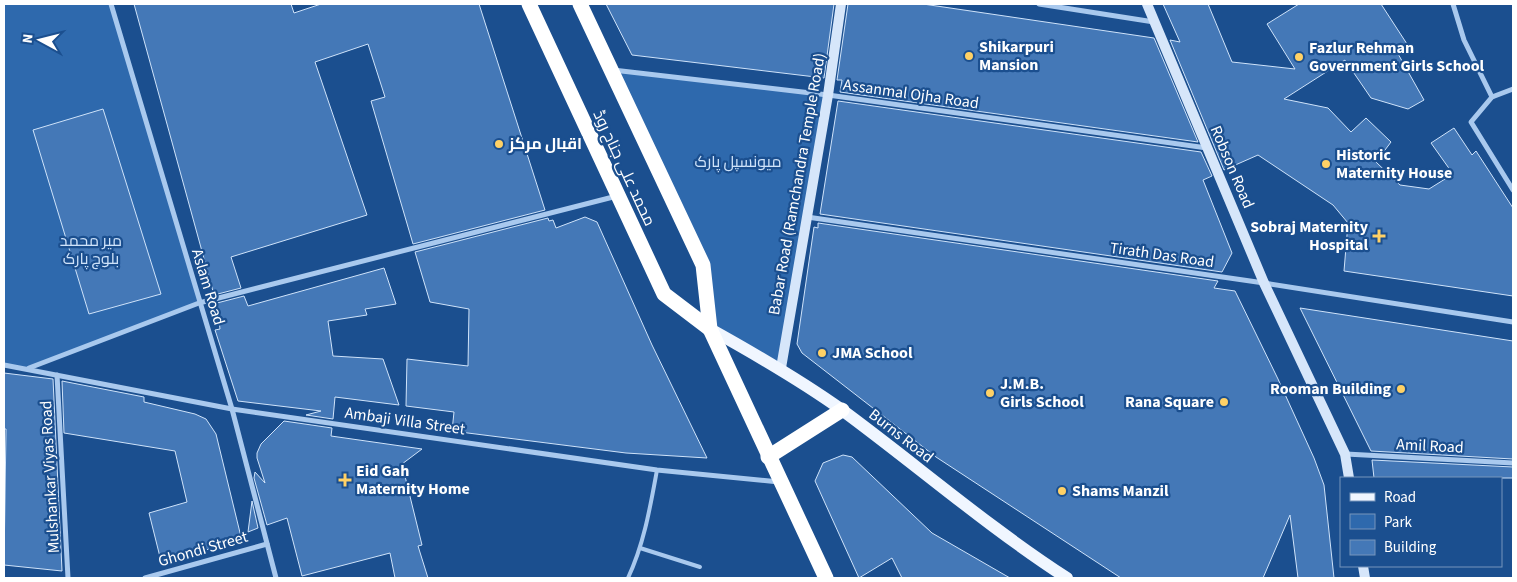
<svg xmlns="http://www.w3.org/2000/svg" width="1517" height="582" viewBox="0 0 1517 582" font-family="'Source Sans 3',Cairo,sans-serif">
	<style>
		.green { fill: #2e69ad }
		.building { fill: #4478b7; stroke: #cfe3fa }
		.lines { fill: none; stroke-linecap: round; stroke-linejoin: round }
		.lane { stroke: #a9c9ee; stroke-width: 4 }
		.street { stroke: #a9c9ee; stroke-width: 5 }
		.secondary { stroke: #d6e6fa; stroke-width: 10 }
		.primary { stroke: #f0f6ff; stroke-width: 12 }
		.highway { stroke: #fff; stroke-width: 15 }
		.poi-dot { fill: #ffd166; stroke: #1b4f8f; stroke-width: 2 }
		.labels { text-anchor: middle; dominant-baseline: central; stroke-width: 4.5; stroke-linejoin: round; paint-order: stroke }
		.poi-label { font-size: 16px; font-weight: bold; fill: #fff; stroke: #1b4f8f; text-anchor: start }
		.street-label { font-size: 16px; fill: #fff; stroke: #1b4f8f }
		.park-label { font-size: 16px; fill: #cfe3fa; stroke: #1b4f8f }
	</style>
	<rect width="100%" height="100%" fill="#1b4f8f"/>
	<g class="green">
		<path d="M 4,4 L 111,4 L 199,303 L 28,368 L 4,365 Z"/>
		<path d="M 610,69 L 828,95 L 781,368 L 710,329 L 703,265 Z"/>
	</g>
	<g class="building">
		<path d="M 134,4 L 291,4 L 294,13 L 321,4 L 479,4 L 545,210 L 413,244 L 371,101 L 385,97 L 368,44 L 315,62 L 367,215 L 231,257 L 241,288 L 214,295 Z"/>
		<path d="M 606,4 L 834,4 L 824,78 L 632,55 Z"/>
		<path d="M 848,4 L 923,4 L 1154,38 L 1198,142 L 840,92 L 842,80 L 837,80 Z"/>
		<path d="M 1163,4 L 1208,4 L 1232,62 L 1295,69 L 1267,24 L 1299,4 L 1381,4 L 1407,44 L 1397,52 L 1424,100 L 1408,109 L 1371,98 L 1345,60 L 1284,99 L 1328,108 L 1351,132 L 1366,118 L 1391,142 L 1376,162 L 1400,185 L 1429,189 L 1453,174 L 1431,143 L 1454,128 L 1472,155 L 1476,151 L 1513,208 L 1513,296 L 1344,271 L 1348,223 L 1333,205 L 1258,155 L 1224,170 L 1170,40 L 1180,42 Z"/>
		<path d="M 838,101 L 1201,152 L 1212,176 L 1203,180 L 1232,253 L 1222,272 L 820,214 Z"/>
		<path d="M 103,109 L 161,294 L 89,314 L 33,130 Z"/>
		<path d="M 585,217 L 597,222 L 652,345 L 707,458 L 626,453 L 452,431 L 454,412 L 406,406 L 407,359 L 468,366 L 469,309 L 430,302 L 415,252 L 548,218 L 549,221 L 553,220 L 556,228 Z"/>
		<path d="M 818,223 L 1218,281 L 1214,288 L 1235,291 L 1278,379 L 1314,458 L 1324,485 L 1334,578 L 1298,578 L 1290,515 L 1263,578 L 1121,578 L 936,457 L 802,353 L 797,344 L 814,227 L 818,228 Z"/>
		<path d="M 384,268 L 396,304 L 365,309 L 367,315 L 328,321 L 333,356 L 383,359 L 399,405 L 335,397 L 333,419 L 306,415 L 321,411 L 238,401 L 215,330 L 220,329 L 217,303 L 244,296 L 248,306 Z"/>
		<path d="M 1300,308 L 1513,341 L 1513,459 L 1371,451 Z"/>
		<path d="M 4,373 L 53,379 L 62,571 L 4,565 L 6,429 L 4,429 Z"/>
		<path d="M 62,381 L 144,397 L 144,402 L 195,414 L 206,419 L 216,434 L 242,541 L 161,561 L 149,513 L 187,502 L 175,451 L 64,433 Z"/>
		<path d="M 284,421 L 332,428 L 331,436 L 422,449 L 402,464 L 422,545 L 418,546 L 428,578 L 395,578 L 390,553 L 302,576 L 287,518 L 267,525 L 254,478 L 255,472 L 265,483 L 257,458 L 257,453 L 261,444 Z"/>
		<path d="M 843,455 L 852,457 L 932,533 L 1010,578 L 902,578 L 892,558 L 859,578 L 815,481 L 823,463 Z"/>
		<path d="M 1372,460 L 1513,467 L 1513,478 L 1374,478 Z"/>
		<path d="M 252,501 L 258,528 L 248,532 Z"/>
	</g>
	<g class="lines">
		<g class="lane">
			<path d="M 640,548 L 700,567"/>
			<path d="M 628,578 C 644,544 650,508 657,470"/>
		</g>
		<g class="street">
			<path d="M 111,4 L 232,409 L 276,578"/>
			<path d="M 1039,4 L 1154,22"/>
			<path d="M 1453,4 L 1464,40 L 1492,97"/>
			<path d="M 613,70 L 828,95 L 1207,148"/>
			<path d="M 1513,89 L 1492,97 L 1471,122 L 1513,190"/>
			<path d="M 807,217 L 1264,283 L 1513,322"/>
			<path d="M 4,365 L 232,409 L 657,470 L 779,482"/>
			<path d="M 29,368 L 199,303 L 617,196"/>
			<path d="M 57,375 L 68,578"/>
			<path d="M 1346,454 L 1513,463"/>
			<path d="M 145,578 L 267,544"/>
		</g>
		<g class="secondary">
			<path d="M 1147,4 L 1264,283 L 1345,454 L 1349,478"/>
			<path d="M 781,368 L 828,95 L 841,4"/>
			<path d="M 1363,566 L 1365,578"/>
		</g>
		<path class="primary" d="M 710,329 C 755,354 800,380 842,410 C 918,466 988,527 1067,578"/>
		<g class="highway">
			<path d="M 529,4 L 664,294 L 710,329"/>
			<path d="M 580,4 L 703,265 L 710,329 L 826,578"/>
			<path d="M 768,457 L 842,410"/>
		</g>
	</g>
	<g class="poi-dot">
		<circle cx="969" cy="56" r="5"/>
		<circle cx="1299" cy="57" r="5"/>
		<circle cx="499" cy="144" r="5"/>
		<circle cx="1326" cy="164" r="5"/>
		<path d="M1376.5 228.5h5v5h5v5h-5v5h-5v-5h-5v-5h5z"/>
		<circle cx="822" cy="353" r="5"/>
		<circle cx="1401" cy="389" r="5"/>
		<circle cx="990" cy="393" r="5"/>
		<circle cx="1224" cy="402" r="5"/>
		<path d="M342.5 472.5h5v5h5v5h-5v5h-5v-5h-5v-5h5z"/>
		<circle cx="1062" cy="491" r="5"/>
	</g>
	<g class="labels">
		<g class="poi-label">
			<text x="979" y="47">Shikarpuri<tspan x="979" dy="18">Mansion</tspan></text>
			<text x="1309" y="48">Fazlur Rehman<tspan x="1309" dy="18">Government Girls School</tspan></text>
			<text x="509" y="144">اقبال مرکز</text>
			<text x="1336" y="155">Historic<tspan x="1336" dy="18">Maternity House</tspan></text>
			<text x="1368" y="227" text-anchor="end">Sobraj Maternity<tspan x="1368" dy="18">Hospital</tspan></text>
			<text x="832" y="353">JMA School</text>
			<text x="1000" y="384">J.M.B.<tspan x="1000" dy="18">Girls School</tspan></text>
			<text x="1391" y="389" text-anchor="end">Rooman Building</text>
			<text x="1214" y="402" text-anchor="end">Rana Square</text>
			<text x="356" y="471">Eid Gah<tspan x="356" dy="18">Maternity Home</tspan></text>
			<text x="1072" y="491">Shams Manzil</text>
		</g>
		<g class="street-label">
			<text transform="translate(911 94) rotate(8)">Assanmal Ojha Road</text>
			<text transform="translate(1232 167) rotate(67)">Robson Road</text>
			<text transform="translate(624 168) rotate(65)">محمد علی جناح روڈ</text>
			<text transform="translate(797 184) rotate(-80)">Babar Road (Ramchandra Temple Road)</text>
			<text transform="translate(1162 255) rotate(8)">Tirath Das Road</text>
			<text transform="translate(208 287) rotate(73)">Aslam Road</text>
			<text transform="translate(405 421) rotate(8)">Ambaji Villa Street</text>
			<text transform="translate(901 436) rotate(38)">Burns Road</text>
			<text transform="translate(1430 446) rotate(3)">Amil Road</text>
			<text transform="translate(50 477) rotate(-93)">Mulshankar Viyas Road</text>
			<text transform="translate(203 549) rotate(-16)">Ghondi Street</text>
		</g>
		<g class="park-label">
			<text x="738" y="162">میونسپل پارک</text>
			<text x="91" y="241">میر محمد<tspan x="91" dy="18">بلوچ پارک</tspan></text>
		</g>
	</g>
	<rect width="1517" height="582" fill="none" stroke="#ffffff" stroke-width="10"/>
	<rect x="1340" y="477" width="162" height="90" fill="#1b4f8f" stroke="#7695bc"/>
	<rect x="1350" y="493" width="25" height="8" fill="#f0f6ff" stroke="#7695bc"/>
	<text x="1384" y="502" font-size="15" fill="#ffffff">Road</text>
	<rect x="1350" y="514" width="25" height="15" fill="#2e69ad" stroke="#7695bc"/>
	<text x="1384" y="527" font-size="15" fill="#ffffff">Park</text>
	<rect x="1350" y="540" width="25" height="15" fill="#4478b7" stroke="#7695bc"/>
	<text x="1384" y="552" font-size="15" fill="#ffffff">Building</text>
	<g transform="translate(40 40) rotate(277)" stroke="#1b4f8f" stroke-width="4" paint-order="stroke">
	<path d="M0-4L9 19L0 12L-9 19Z" fill="#ffffff"/>
	<text y="-8" font-size="14" font-weight="bold" text-anchor="middle" fill="#ffffff">N</text>
	</g>
</svg>
